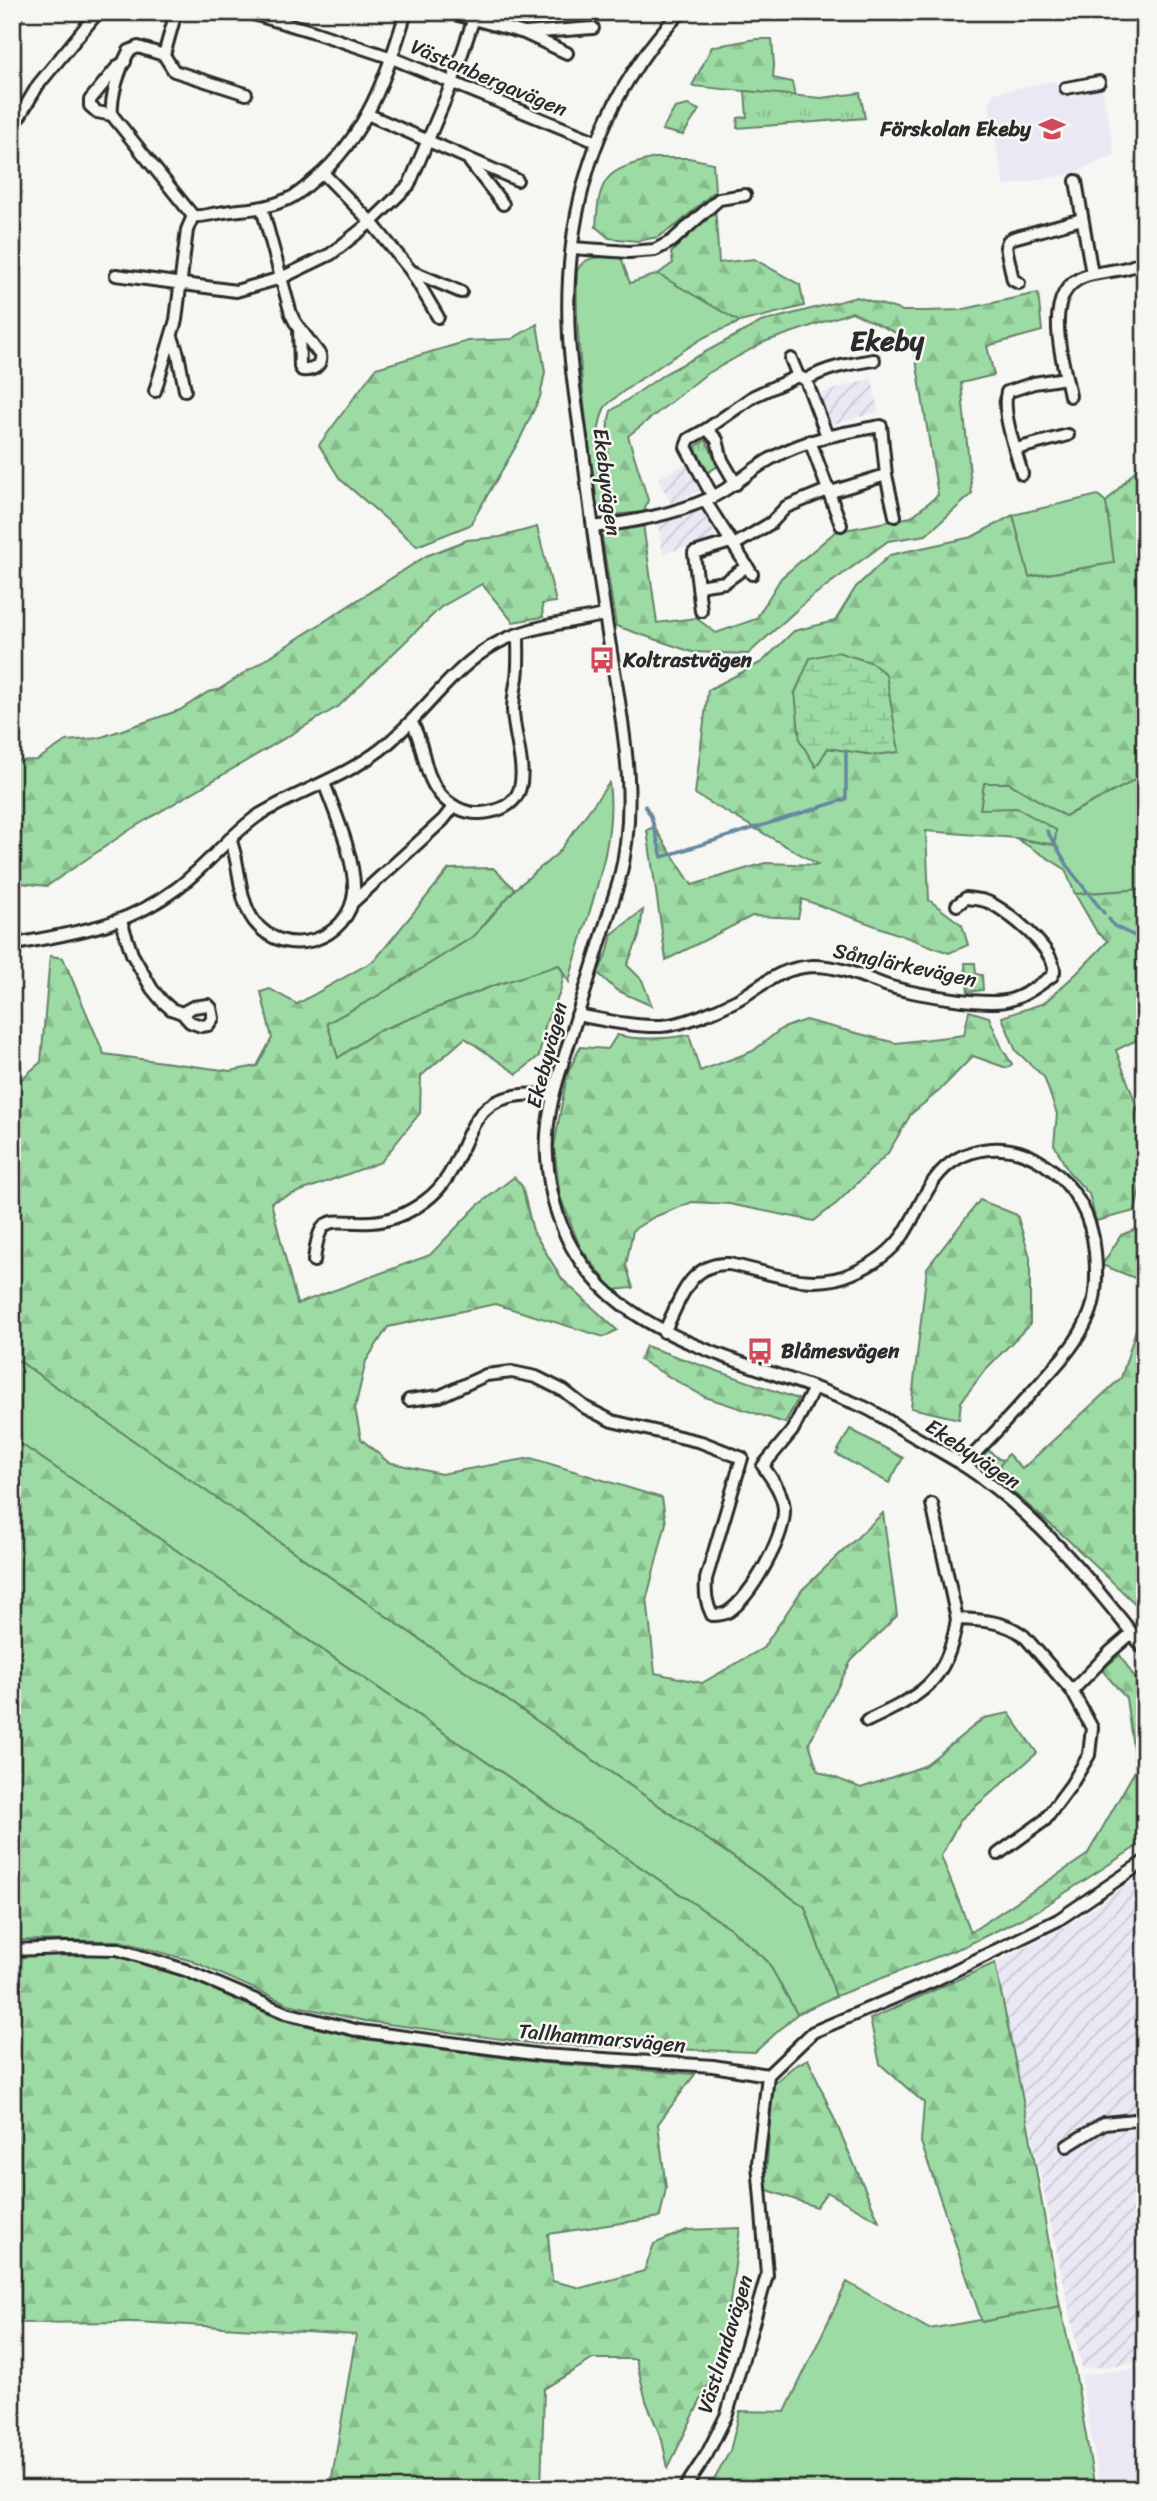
<svg xmlns="http://www.w3.org/2000/svg" width="1157" height="2501" viewBox="0 0 1157 2501" font-family="Sriracha,sans-serif">
	<style>
		.built { fill: #ebe8f5 }
		.industrial { fill: url(#industrial-furrows) }
		.grass { fill: #9ddba4; stroke: #648368; stroke-width: 2 }
		.forest { fill: url(#forest-firs); stroke: #648368; stroke-width: 2; fill-rule: evenodd }
		.wetland { fill: url(#wetland-marsh); stroke: #648368; stroke-width: 2 }
		.park { fill: url(#park-tufts); stroke: #648368; stroke-width: 2 }
		.lines { fill: none; stroke-linecap: round; stroke-linejoin: round }
		.stream { stroke: #65889e; stroke-width: 3.5 }
		.minor-casing { stroke: #2b2b2b; stroke-width: 16 }
		.minor { stroke: #f6f6f2; stroke-width: 10 }
		.labels { text-anchor: middle; dominant-baseline: central; stroke-width: 5; stroke-linejoin: round; paint-order: stroke }
		.street-label { font-size: 21px; fill: #2b2b2b; stroke: #f6f6f2 }
		.poi-label { font-size: 21px; font-weight: bold; fill: #2b2b2b; stroke: #f6f6f2; text-anchor: start }
		.district-label { font-size: 28px; font-weight: bold; fill: #2b2b2b; stroke: #f6f6f2 }
	</style>
	<defs>
		<pattern id="industrial-furrows" width="10" height="10" patternUnits="userSpaceOnUse" patternTransform="scale(1.75)"><rect width="10" height="10" fill="#ebe8f5"/><path d="M-1 1l2-2M0 10L10 0M9 11l2-2" fill="none" stroke="#cac7d2"/></pattern>
		<pattern id="forest-firs" width="22" height="20" patternUnits="userSpaceOnUse" patternTransform="scale(1.75)"><rect width="22" height="20" fill="#9ddba4"/><path d="M5 1l3.5 6h-7zM16 11l3.5 6h-7z" fill="#87bc8d"/></pattern>
		<pattern id="wetland-marsh" width="20" height="14" patternUnits="userSpaceOnUse" patternTransform="scale(1.75)"><rect width="20" height="14" fill="#9ddba4"/><path d="M1 5h8M5 5V1M11 12h8M15 12V8" fill="none" stroke="#87bc8d"/></pattern>
		<pattern id="park-tufts" width="24" height="20" patternUnits="userSpaceOnUse" patternTransform="scale(1.75)"><rect width="24" height="20" fill="#9ddba4"/><path d="M3 7l-1-3M5 7V3M7 7l1-3M15 17l-1-3M17 17v-4M19 17l1-3" fill="none" stroke="#87bc8d"/></pattern>
	</defs>
	<rect width="100%" height="100%" fill="#f6f6f2"/>
	<filter id="ink" filterUnits="userSpaceOnUse"><feTurbulence type="fractalNoise" baseFrequency=".0143" numOctaves="2"/><feDisplacementMap in="SourceGraphic" scale="14" xChannelSelector="R" yChannelSelector="G"/><feConvolveMatrix kernelMatrix="1 2 1 2 8 2 1 2 1" color-interpolation-filters="sRGB"/></filter>
	<g filter="url(#ink)">
		<g class="built">
			<path d="M 1054,81 L 1071,97 L 1102,89 L 1115,155 L 1072,174 L 1004,186 L 989,103 L 994,93 Z"/>
			<path d="M 1145,2367 L 1145,2489 L 1100,2489 L 1081,2375 Z"/>
		</g>
		<g class="industrial">
			<path d="M 872,378 L 878,412 L 829,425 L 819,394 Z"/>
			<path d="M 690,461 L 704,488 L 672,505 L 658,479 Z"/>
			<path d="M 705,510 L 717,540 L 663,553 L 658,524 Z"/>
			<path d="M 1145,1873 L 1145,2362 L 1082,2369 L 995,1963 L 1068,1925 Z"/>
		</g>
		<g class="grass">
			<path d="M 621,258 L 630,283 L 658,274 L 740,322 C 729,327 716,331 705,337 C 690,346 609,398 604,409 C 591,441 601,478 607,511 L 599,512 C 589,488 590,458 587,432 C 582,379 575,325 577,271 C 584,254 604,257 621,258 Z"/>
			<path d="M 1098,495 L 1106,502 L 1115,563 L 1028,577 L 1013,515 Z"/>
			<path d="M 1145,771 L 1145,889 L 1075,894 L 1065,869 L 1017,839 L 1055,845 L 980,809 L 984,782 L 1009,783 L 1065,816 L 1128,784 Z"/>
			<path d="M 609,783 C 618,848 584,919 569,982 L 559,966 L 493,986 L 376,1032 L 338,1058 L 326,1023 L 374,998 L 474,936 L 515,889 L 558,853 Z"/>
			<path d="M 12,1356 L 805,1907 L 836,1996 L 797,2014 L 766,1960 L 731,1929 L 12,1438 Z"/>
			<path d="M 850,1429 L 903,1458 L 889,1483 L 836,1454 Z"/>
			<path d="M 983,1449 L 987,1449 L 999,1459 L 1004,1460 L 993,1475 L 977,1462 L 977,1455 Z"/>
			<path d="M 847,2282 L 929,2329 L 1060,2306 L 1075,2371 L 1095,2489 L 709,2489 L 730,2451 L 740,2411 L 785,2412 Z"/>
		</g>
		<g class="forest">
			<path d="M 12,12 L 25,12 L 12,45 Z"/>
			<path d="M 756,39 L 772,39 L 774,65 L 773,78 L 792,82 L 795,96 L 692,86 L 712,47 Z"/>
			<path d="M 688,105 L 699,110 L 683,135 L 662,130 L 675,108 Z"/>
			<path d="M 655,158 L 689,158 L 713,163 L 715,191 L 678,224 L 658,237 L 637,241 L 609,238 L 596,227 C 599,176 606,170 655,158 Z"/>
			<path d="M 715,206 L 719,263 L 754,259 L 800,285 L 804,306 L 740,322 L 658,274 L 673,263 L 671,253 Z"/>
			<path d="M 1038,293 L 1042,331 L 987,346 L 994,375 L 961,383 L 972,494 L 926,535 L 888,541 L 810,598 L 748,654 L 692,652 L 616,626 L 601,531 L 643,524 L 657,623 L 696,618 L 716,633 L 756,619 L 781,578 L 835,532 L 911,517 L 938,495 L 913,341 L 852,312 L 764,342 L 705,375 L 628,436 L 648,500 L 644,512 L 611,515 L 607,511 L 608,423 L 611,411 L 666,373 L 761,322 L 857,297 L 903,311 L 925,311 L 960,310 Z"/>
			<path d="M 537,324 L 545,372 L 540,397 L 519,441 L 470,525 L 417,546 L 340,479 L 319,445 L 376,368 L 468,341 L 512,339 Z"/>
			<path d="M 1145,460 L 1145,771 L 1128,784 L 1065,816 L 1009,783 L 984,783 L 980,809 L 1017,808 L 1056,830 L 1055,845 L 1016,838 L 926,831 L 929,900 L 962,925 L 968,945 L 949,953 L 802,899 L 798,918 L 752,916 L 666,960 L 647,830 L 654,827 L 692,885 L 765,863 L 819,865 L 695,794 L 708,690 L 762,662 L 794,631 L 835,621 L 856,587 L 890,555 L 972,537 L 1013,515 L 1029,577 L 1114,563 L 1106,502 ZM 870,662 L 899,752 L 874,755 L 828,748 L 816,766 Z"/>
			<path d="M 537,527 L 556,602 L 542,604 L 543,617 L 513,622 L 482,584 L 441,607 L 339,706 L 131,829 L 47,886 L 12,882 L 12,761 L 37,760 L 66,741 L 99,738 L 180,710 L 208,692 L 218,690 L 426,556 L 467,540 L 500,537 Z"/>
			<path d="M 493,868 L 515,889 L 474,936 L 374,998 L 327,1023 L 338,1058 L 376,1032 L 493,986 L 559,965 L 564,974 L 560,993 L 546,1022 L 539,1056 L 517,1074 L 465,1038 L 421,1076 L 420,1113 L 381,1162 L 271,1202 L 297,1304 L 430,1255 L 477,1206 L 514,1177 L 522,1186 L 533,1231 L 562,1279 L 617,1330 L 604,1337 L 495,1304 L 388,1327 L 366,1361 L 355,1408 L 361,1439 L 388,1462 L 441,1474 L 531,1458 L 662,1498 L 666,1523 L 647,1597 L 655,1673 L 702,1683 L 763,1648 L 802,1590 L 883,1513 L 897,1616 L 851,1661 L 809,1743 L 818,1771 L 861,1788 L 924,1766 L 984,1718 L 1009,1713 L 1037,1753 L 960,1820 L 941,1856 L 971,1932 L 1087,1855 L 1136,1769 L 1126,1698 L 1102,1670 L 1120,1655 L 1145,1694 L 1145,1841 L 1037,1911 L 965,1946 L 836,1996 L 805,1907 L 12,1356 L 12,1087 L 41,1062 L 50,956 L 63,958 L 104,1054 L 230,1071 L 257,1066 L 272,1038 L 261,992 L 270,989 L 297,1004 L 375,960 L 449,869 Z"/>
			<path d="M 1145,889 L 1145,1036 L 1116,1050 L 1145,1129 L 1145,1167 L 1135,1211 L 1096,1221 L 1089,1194 L 1068,1171 L 1054,1144 L 1057,1114 L 1044,1077 L 1016,1051 L 1002,1017 L 1044,1003 L 1077,973 L 1108,941 L 1097,932 L 1075,894 Z"/>
			<path d="M 643,910 L 639,937 L 627,965 L 642,980 L 652,1006 L 616,990 L 598,973 L 608,951 L 612,934 Z"/>
			<path d="M 969,1011 L 989,1017 L 1002,1048 L 1012,1064 L 1007,1068 L 973,1056 L 939,1091 L 911,1114 L 888,1153 L 837,1203 L 814,1221 L 729,1204 L 692,1202 L 654,1217 L 633,1230 L 626,1265 L 633,1288 L 613,1290 L 580,1247 L 560,1196 L 554,1147 L 567,1075 L 580,1047 L 608,1049 L 617,1035 C 641,1041 665,1039 689,1035 L 700,1071 L 753,1051 L 781,1029 L 805,1020 L 896,1043 L 964,1035 Z"/>
			<path d="M 980,1200 L 1017,1215 L 1030,1257 L 1030,1324 L 985,1370 L 961,1402 L 959,1419 L 911,1408 L 927,1268 Z"/>
			<path d="M 1144,1226 L 1145,1282 L 1102,1265 L 1121,1235 Z"/>
			<path d="M 1145,1300 L 1145,1613 L 1066,1538 L 993,1475 L 1008,1454 L 1022,1469 L 1121,1378 Z"/>
			<path d="M 646,1346 L 798,1399 L 785,1423 L 705,1397 L 640,1360 Z"/>
			<path d="M 12,1438 L 731,1929 L 768,1962 L 797,2014 L 755,2052 L 538,2044 L 365,2021 L 288,2004 L 192,1961 L 120,1941 L 12,1940 Z"/>
			<path d="M 112,1954 L 182,1976 L 282,2020 L 364,2039 L 544,2063 L 695,2074 L 658,2124 L 666,2188 L 660,2217 L 548,2234 L 552,2281 L 581,2288 L 644,2271 L 654,2244 L 687,2230 L 740,2228 L 723,2354 L 668,2468 L 662,2440 L 646,2401 L 636,2359 L 593,2359 L 544,2389 L 541,2489 L 330,2489 L 356,2335 L 137,2322 L 12,2323 L 12,1955 Z"/>
			<path d="M 995,1963 L 1029,2130 L 1060,2306 L 982,2322 L 921,2142 L 924,2103 L 880,2064 L 870,2019 Z"/>
			<path d="M 808,2059 L 879,2221 L 827,2192 L 816,2207 L 765,2189 L 773,2084 L 793,2067 Z"/>
			<path d="M 954,2479 L 983,2483 L 983,2489 L 946,2489 Z"/>
		</g>
		<path class="wetland" d="M 837,652 L 870,662 L 886,674 L 899,752 L 874,755 L 828,748 L 816,767 L 800,741 L 795,693 L 810,658 Z"/>
		<g class="park">
			<path d="M 745,91 L 821,98 L 860,93 L 865,118 L 737,128 L 738,118 L 747,117 Z"/>
			<path d="M 706,440 L 718,466 L 708,472 L 695,447 Z"/>
			<path d="M 965,963 L 975,963 L 976,974 L 982,975 L 983,990 L 968,992 Z"/>
		</g>
		<g class="lines">
			<g class="stream">
				<path d="M 645,806 L 651,816 L 662,857 L 846,799 L 846,751"/>
				<path d="M 1047,831 L 1071,871 L 1104,913"/>
				<path d="M 1109,919 L 1114,926 L 1145,941"/>
			</g>
			<g class="minor-casing">
				<g id="minor">
					<path d="M 176,12 L 164,55 L 174,71 L 246,94"/>
					<path d="M 246,12 L 311,31 L 392,58 L 597,142"/>
					<path d="M 448,12 L 524,33 L 567,53"/>
					<path d="M 682,12 C 662,29 646,52 632,74 C 582,151 564,245 569,337 C 571,375 578,414 583,452 C 591,515 599,578 609,640 C 622,721 640,800 619,881 C 603,934 586,986 570,1039 C 558,1077 544,1117 547,1157 C 559,1337 727,1349 859,1405 C 873,1410 885,1419 898,1427 C 918,1439 939,1450 960,1463 C 1032,1509 1093,1582 1145,1650"/>
					<path d="M 526,33 L 593,28"/>
					<path d="M 125,62 L 118,66 L 90,100 L 90,106 L 97,112 L 112,115 L 193,216 L 187,230 L 176,320 L 155,391"/>
					<path d="M 1066,88 L 1099,82"/>
					<path d="M 367,114 L 517,180"/>
					<path d="M 112,115 C 110,96 120,68 129,51 L 138,47 L 164,55"/>
					<path d="M 12,129 L 38,85 L 98,12"/>
					<path d="M 470,162 L 503,204"/>
					<path d="M 323,173 L 371,222 L 411,271 L 461,292"/>
					<path d="M 1076,181 L 1092,274"/>
					<path d="M 262,208 L 291,314 L 295,322 L 320,355 C 322,366 313,371 302,370 L 300,367 L 299,327"/>
					<path d="M 193,216 C 203,217 210,214 219,213 C 245,208 261,211 288,199 C 298,195 306,187 314,180 C 365,139 388,73 406,12"/>
					<path d="M 572,248 L 629,252 L 655,250 L 672,241 L 719,199 L 745,195"/>
					<path d="M 411,271 L 438,317"/>
					<path d="M 116,275 L 236,291 L 281,278 L 331,254 L 371,222 L 409,185 L 452,83 L 476,12"/>
					<path d="M 1019,283 L 1013,280 L 1006,247 L 1008,241 L 1013,238 L 1082,219"/>
					<path d="M 172,337 L 178,354 L 185,390"/>
					<path d="M 791,359 L 798,376 L 806,380 L 827,436"/>
					<path d="M 806,380 C 827,367 850,364 874,360"/>
					<path d="M 1070,396 C 1063,358 1037,285 1093,274 C 1111,270 1130,271 1145,259"/>
					<path d="M 707,429 L 754,396 L 798,376"/>
					<path d="M 810,441 L 841,525"/>
					<path d="M 1016,449 L 1068,435"/>
					<path d="M 1022,474 C 1017,454 1001,412 1007,392 L 1034,383 L 1066,378"/>
					<path d="M 831,492 L 886,475"/>
					<path d="M 713,497 L 686,447 L 689,439 L 707,429 L 717,440 L 722,460 L 736,484"/>
					<path d="M 705,501 L 752,574"/>
					<path d="M 593,527 C 632,522 672,515 708,499 C 732,489 750,470 772,458 C 806,439 843,433 881,426 L 886,475 L 895,516"/>
					<path d="M 734,545 L 771,523 L 786,507 L 830,489"/>
					<path d="M 698,586 L 725,582 L 747,566"/>
					<path d="M 701,611 L 694,553 L 731,542"/>
					<path d="M 412,723 C 425,745 422,771 439,793 C 448,805 465,814 480,813 C 546,808 514,750 513,710 C 513,699 515,689 517,678 C 519,664 518,650 518,635"/>
					<path d="M 230,839 C 241,864 237,898 254,921 C 285,962 350,940 354,892 C 356,861 335,812 324,783"/>
					<path d="M 353,902 L 443,820 L 454,806"/>
					<path d="M 121,921 L 132,954 L 152,989 L 162,1001 L 171,1009 L 182,1013 L 190,1022 L 201,1026 L 208,1025 L 213,1018 L 211,1008 L 208,1005 L 193,1007 L 182,1013"/>
					<path d="M 12,945 C 74,932 124,928 176,889 C 206,867 228,836 259,815 C 298,791 343,778 380,750 C 418,721 446,676 484,651 C 518,627 565,623 605,615"/>
					<path d="M 577,1015 C 604,1020 634,1027 661,1026 C 683,1025 718,1010 737,1000 C 764,985 778,968 813,966 C 839,966 861,976 885,985 C 909,993 987,1007 1010,1000 C 1025,996 1039,985 1052,976 L 1054,972 C 1056,950 1007,910 988,902 C 981,899 973,899 966,898 L 957,905"/>
					<path d="M 314,1261 C 320,1209 330,1224 371,1222 C 390,1221 409,1213 425,1201 C 481,1160 450,1083 553,1096"/>
					<path d="M 664,1332 C 680,1302 688,1262 729,1264 C 770,1272 811,1292 853,1273 C 872,1265 891,1252 903,1235 C 915,1217 922,1196 935,1179 C 961,1144 1009,1140 1044,1164 C 1074,1184 1092,1216 1095,1252 C 1097,1274 1097,1301 1087,1320 C 1077,1343 1060,1361 1043,1380 C 1017,1409 991,1438 963,1465"/>
					<path d="M 409,1400 L 440,1396 L 486,1375 L 512,1372 L 536,1377 L 564,1391 L 586,1408 L 612,1421 L 701,1442 L 742,1458 L 706,1579 C 705,1593 706,1603 712,1615 C 718,1615 723,1615 728,1612 C 751,1597 785,1537 784,1509 C 783,1493 772,1479 763,1466 L 792,1431 L 814,1388"/>
					<path d="M 932,1504 L 957,1619"/>
					<path d="M 867,1721 C 922,1695 947,1683 957,1619 C 981,1620 1005,1621 1024,1636 L 1072,1691"/>
					<path d="M 998,1854 L 1045,1820 L 1071,1785 L 1089,1755 L 1092,1728 L 1072,1691 L 1110,1652 L 1132,1633"/>
					<path d="M 12,1950 L 67,1948 L 117,1949 L 185,1970 L 286,2013 L 360,2031 L 542,2055 L 713,2066 L 768,2075"/>
					<path d="M 768,2075 L 813,2032 L 931,1982 L 1058,1920 L 1145,1861"/>
					<path d="M 1067,2146 L 1104,2123 L 1145,2119"/>
					<path d="M 684,2489 L 707,2454 L 727,2414 L 767,2275 L 758,2163 L 768,2075"/>
				</g>
			</g>
			<use href="#minor" class="minor"/>
		</g>
	</g>
	<defs>
		<g id="school-bare" transform="scale(2.1)"><path d="M0-5L7-2L0 1L-7-2ZM-4 1L0 2.5L4 1V4Q0 6-4 4Z" fill="#d1495b" stroke="#f6f6f2" stroke-width="2.5" paint-order="stroke"/></g>
		<g id="bus-bare" transform="scale(2.1)"><path d="M-5-6H5V4H4V6H2V4H-2V6H-4V4H-5ZM-3.5-4V0h7V-4ZM-3.5 1.2v1.5H-2V1.2ZM2 1.2v1.5H3.5V1.2Z" fill="#d1495b" stroke="#f6f6f2" stroke-width="2.5" paint-order="stroke"/></g>
	</defs>
	<g fill-rule="evenodd">
		<use href="#school-bare" x="1052" y="129"/>
		<use href="#bus-bare" x="602" y="660"/>
		<use href="#bus-bare" x="760" y="1351"/>
	</g>
	<g class="labels">
		<g class="street-label">
			<text transform="translate(489 78) rotate(23)">Västanbergavägen</text>
			<text transform="translate(607 482) rotate(83)">Ekebyvägen</text>
			<text transform="translate(905 965) rotate(12)">Sånglärkevägen</text>
			<text transform="translate(547 1055) rotate(-75)">Ekebyvägen</text>
			<text transform="translate(973 1454) rotate(34)">Ekebyvägen</text>
			<text transform="translate(602 2038) rotate(5)">Tallhammarsvägen</text>
			<text transform="translate(725 2344) rotate(-73)">Västlundavägen</text>
		</g>
		<g class="poi-label">
			<text x="1031" y="129" text-anchor="end">Förskolan Ekeby</text>
			<text x="623" y="660">Koltrastvägen</text>
			<text x="781" y="1351">Blåmesvägen</text>
		</g>
		<g class="district-label">
			<text x="887" y="340">Ekeby</text>
		</g>
	</g>
	<rect width="1157" height="2501" fill="none" stroke="#f6f6f2" stroke-width="42"/>
	<rect x="21" y="21" width="1115" height="2459" fill="none" stroke="#2b2b2b" stroke-width="2.5" filter="url(#ink)"/>
</svg>
